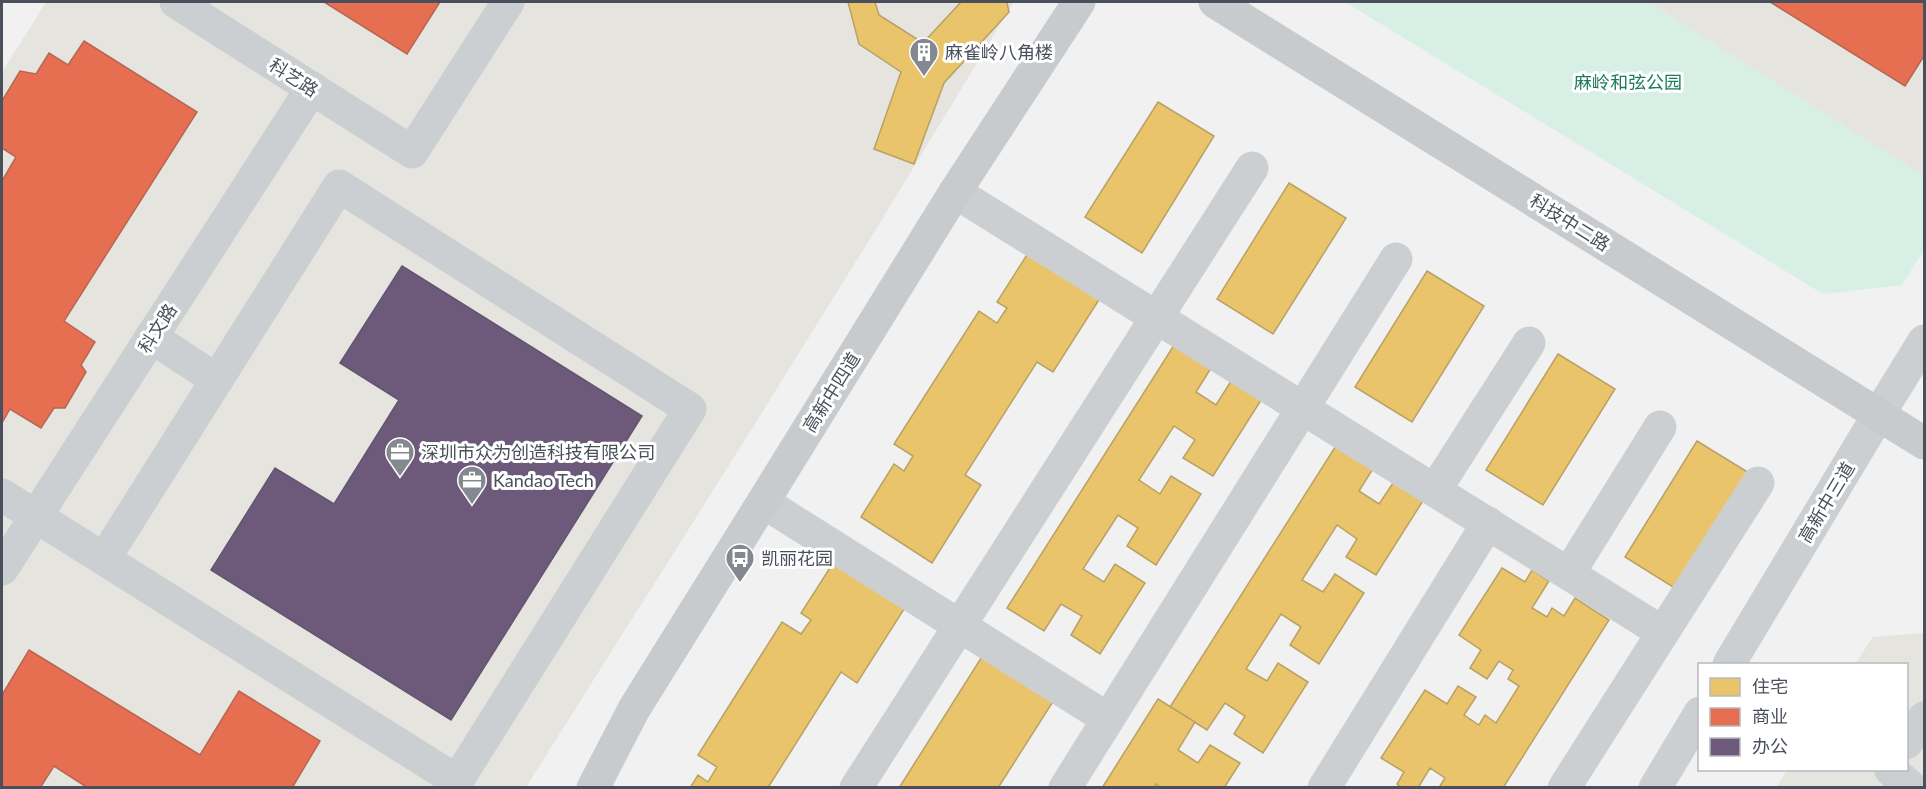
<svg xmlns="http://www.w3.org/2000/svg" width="1926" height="789" viewBox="0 0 1926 789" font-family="Lato,'Noto Sans SC',sans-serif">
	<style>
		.commercial { fill: #e5e4df }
		.green { fill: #d7efe4 }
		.homes { fill: #e9c46a; stroke: #b9a166; stroke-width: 1.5 }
		.shops { fill: #e76f51; stroke: #b86654; stroke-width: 1.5 }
		.offices { fill: #6d597a; stroke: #625671; stroke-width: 1.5 }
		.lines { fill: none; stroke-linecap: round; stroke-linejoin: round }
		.minor { stroke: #cccfd2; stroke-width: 33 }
		.major { stroke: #c8cbce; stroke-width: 33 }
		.labels { text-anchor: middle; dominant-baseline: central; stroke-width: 6; stroke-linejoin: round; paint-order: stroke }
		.poi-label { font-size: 18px; fill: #49505c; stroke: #fff; text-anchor: start }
		.street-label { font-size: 18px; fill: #49505c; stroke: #fff }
		.park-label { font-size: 18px; fill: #1d7a5b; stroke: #fff }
	</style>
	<rect width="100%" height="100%" fill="#f1f1f1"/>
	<g class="commercial">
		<path d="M 46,2 L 1014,2 L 889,208 L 755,424 L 526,787 L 2,787 L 2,72 Z"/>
		<path d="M 1648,2 L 1924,2 L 1924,176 Z"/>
		<path d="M 1924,633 L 1924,787 L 1776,788 L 1787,770 L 1906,770 L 1906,664 L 1855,664 L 1873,637 Z"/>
	</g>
	<path class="green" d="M 1345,2 L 1648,2 L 1924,176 L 1924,250 L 1902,285 L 1823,294 Z"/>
	<g class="homes">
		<path d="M 848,2 L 875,2 L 879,15 L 923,43 L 961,2 L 1007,2 L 1009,12 L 944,83 L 914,164 L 874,149 L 901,72 L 859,44 Z"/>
		<path d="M 1158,102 L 1214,136 L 1142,253 L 1085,217 Z"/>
		<path d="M 1289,183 L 1346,218 L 1273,334 L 1217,299 Z"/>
		<path d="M 1030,250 L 1102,295 L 1053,372 L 1037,362 L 965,475 L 981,485 L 932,563 L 861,517 L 894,464 L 904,471 L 913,456 L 894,444 L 979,311 L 997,323 L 1007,308 L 997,302 Z"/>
		<path d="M 1427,271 L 1484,306 L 1412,422 L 1355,387 Z"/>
		<path d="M 1176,342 L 1213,365 L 1196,392 L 1216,405 L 1233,378 L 1263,397 L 1213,476 L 1183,458 L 1195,440 L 1174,426 L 1139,480 L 1160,494 L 1171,476 L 1201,494 L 1156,565 L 1127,546 L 1138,528 L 1118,515 L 1083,569 L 1104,582 L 1115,564 L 1145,583 L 1100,654 L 1071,635 L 1082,616 L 1061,604 L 1044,631 L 1007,608 Z"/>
		<path d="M 1558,354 L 1615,389 L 1543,505 L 1486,470 Z"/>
		<path d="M 1339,441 L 1376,464 L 1359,491 L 1379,504 L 1397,477 L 1426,496 L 1376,575 L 1346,557 L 1357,539 L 1337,525 L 1302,580 L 1323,592 L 1335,574 L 1364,593 L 1319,664 L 1290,645 L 1301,627 L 1281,614 L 1246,669 L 1267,681 L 1278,663 L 1308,682 L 1263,753 L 1234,734 L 1245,716 L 1225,703 L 1207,730 L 1170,707 Z"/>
		<path d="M 1697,441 L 1754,476 L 1681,592 L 1625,557 Z"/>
		<path d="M 835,560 L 906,606 L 857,683 L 841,672 L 769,786 L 771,788 L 690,788 L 698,775 L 708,782 L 717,767 L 698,755 L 782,622 L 801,634 L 811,620 L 801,613 Z"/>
		<path d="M 1502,568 L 1525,582 L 1532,570 L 1549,581 L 1532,608 L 1547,617 L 1552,608 L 1564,616 L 1575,598 L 1609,620 L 1503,788 L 1441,788 L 1440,786 L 1445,778 L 1430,768 L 1418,788 L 1402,788 L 1397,784 L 1404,772 L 1381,758 L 1425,690 L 1447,704 L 1458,686 L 1476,697 L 1464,715 L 1479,725 L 1485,715 L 1496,723 L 1519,686 L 1508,679 L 1513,670 L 1499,661 L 1487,679 L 1470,668 L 1481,650 L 1459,635 Z"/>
		<path d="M 983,655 L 1054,700 L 998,788 L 899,788 Z"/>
		<path d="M 1158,699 L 1195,722 L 1178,750 L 1198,763 L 1210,745 L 1240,763 L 1224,788 L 1161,788 L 1156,784 L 1154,788 L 1102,788 Z"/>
	</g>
	<g class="shops">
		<path d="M 324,2 L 440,2 L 407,54 Z"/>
		<path d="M 1770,2 L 1924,2 L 1924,56 L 1905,86 Z"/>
		<path d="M 84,41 L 197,112 L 64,321 L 95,342 L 81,365 L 86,372 L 65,408 L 54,408 L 41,428 L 10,409 L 2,423 L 2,181 L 16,157 L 2,148 L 2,101 L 20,71 L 36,74 L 49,53 L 68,65 Z"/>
		<path d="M 29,650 L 200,755 L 239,691 L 320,741 L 292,788 L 88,788 L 54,766 L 40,788 L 2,788 L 2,695 Z"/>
	</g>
	<path class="offices" d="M 402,266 L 642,416 L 451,720 L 211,570 L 275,468 L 334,504 L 399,400 L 340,363 Z"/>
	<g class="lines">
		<g class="minor">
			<path d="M 176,2 L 412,152 L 508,2"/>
			<path d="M 955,192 L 1662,632"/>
			<path d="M 151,337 L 217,380"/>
			<path d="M 1435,490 L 1529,343"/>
			<path d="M 2,495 L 457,781 L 690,409 L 339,186 L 104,559"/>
			<path d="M 763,502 L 1108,719"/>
			<path d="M 2,569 L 312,88"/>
			<path d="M 1569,573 L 1660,427"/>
			<path d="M 1729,664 L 1879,414 L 1924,341"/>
			<path d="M 1906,743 L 1924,718"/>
			<path d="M 1891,770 L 1912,788"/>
			<path d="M 856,788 L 1252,168"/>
			<path d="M 1065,788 L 1396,259"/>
			<path d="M 1324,788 L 1488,523"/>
			<path d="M 1564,788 L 1758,483"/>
			<path d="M 1655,788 L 1700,713"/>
		</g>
		<g class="major">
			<path d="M 1215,2 L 1924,443"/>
			<path d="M 593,788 L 634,709 L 763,502 L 955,192 L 1079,2"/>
		</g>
	</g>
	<defs>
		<g id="building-pin" transform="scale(1.5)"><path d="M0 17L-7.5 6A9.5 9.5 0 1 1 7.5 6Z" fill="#848890" stroke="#fff"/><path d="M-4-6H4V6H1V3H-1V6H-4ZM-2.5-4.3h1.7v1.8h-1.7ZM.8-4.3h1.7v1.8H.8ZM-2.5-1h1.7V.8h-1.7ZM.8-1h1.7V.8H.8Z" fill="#fff"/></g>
		<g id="office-pin" transform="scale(1.5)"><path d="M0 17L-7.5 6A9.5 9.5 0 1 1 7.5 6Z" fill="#848890" stroke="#fff"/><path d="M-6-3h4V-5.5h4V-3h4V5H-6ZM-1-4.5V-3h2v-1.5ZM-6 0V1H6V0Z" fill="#fff"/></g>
		<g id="bus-pin" transform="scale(1.5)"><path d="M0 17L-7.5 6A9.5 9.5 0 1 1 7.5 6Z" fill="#848890" stroke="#fff"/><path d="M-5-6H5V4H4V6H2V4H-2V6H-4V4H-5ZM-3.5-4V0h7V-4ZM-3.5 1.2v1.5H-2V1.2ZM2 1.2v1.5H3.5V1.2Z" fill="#fff"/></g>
	</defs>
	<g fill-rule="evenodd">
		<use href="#building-pin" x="924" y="52"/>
		<use href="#office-pin" x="400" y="452"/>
		<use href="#office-pin" x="472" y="480"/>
		<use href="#bus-pin" x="740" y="558"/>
	</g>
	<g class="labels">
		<g class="poi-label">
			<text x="945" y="52">麻雀岭八角楼</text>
			<text x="421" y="452">深圳市众为创造科技有限公司</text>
			<text x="493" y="480">Kandao Tech</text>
			<text x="761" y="558">凯丽花园</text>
		</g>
		<g class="street-label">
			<text transform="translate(294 77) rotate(33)">科艺路</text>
			<text transform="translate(1570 222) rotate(32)">科技中二路</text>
			<text transform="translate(157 328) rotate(-57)">科文路</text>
			<text transform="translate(831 392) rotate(-58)">高新中四道</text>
			<text transform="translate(1826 502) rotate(-59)">高新中三道</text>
		</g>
		<g class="park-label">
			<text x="1628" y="82">麻岭和弦公园</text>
		</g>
	</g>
	<rect width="1926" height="789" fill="none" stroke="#49505c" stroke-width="6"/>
	<rect x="1698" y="663" width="210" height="108" fill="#ffffff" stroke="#b6b9be" stroke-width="1.5"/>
	<rect x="1710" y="678" width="30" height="18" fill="#e9c46a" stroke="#b6b9be" stroke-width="1.5"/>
	<text x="1752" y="693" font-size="18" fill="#49505c">住宅</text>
	<rect x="1710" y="708" width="30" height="18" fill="#e76f51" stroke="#b6b9be" stroke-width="1.5"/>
	<text x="1752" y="723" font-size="18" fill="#49505c">商业</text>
	<rect x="1710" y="738" width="30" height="18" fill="#6d597a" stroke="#b6b9be" stroke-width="1.5"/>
	<text x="1752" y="753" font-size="18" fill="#49505c">办公</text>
</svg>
